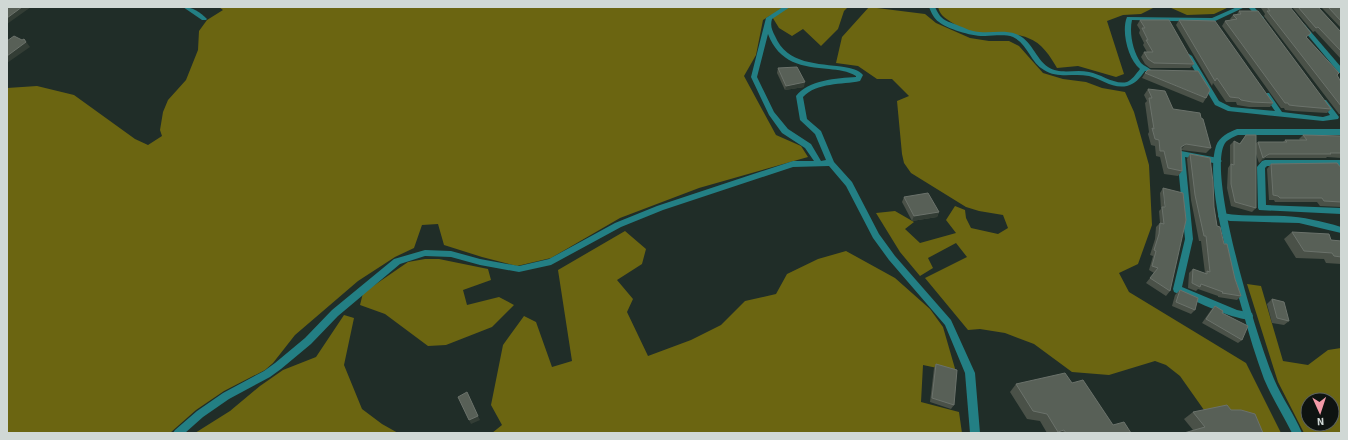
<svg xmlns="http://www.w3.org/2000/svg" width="1348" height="440" viewBox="0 0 1348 440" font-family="'Source Sans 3',sans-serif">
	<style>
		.forest { fill: #6b6511; fill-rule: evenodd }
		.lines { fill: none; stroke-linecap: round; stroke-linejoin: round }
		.minor { fill: #237f84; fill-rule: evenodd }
		.tertiary { fill: #237f84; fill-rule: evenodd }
		.wall { fill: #4a5148 }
		.shaded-wall { fill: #333d35 }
		.building { fill: #586057; stroke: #6b726b }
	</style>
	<rect width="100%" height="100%" fill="#202d28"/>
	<g class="forest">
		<path d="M 219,7 L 848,7 L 844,11 L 838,29 L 821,46 L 803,29 L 792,36 L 779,28 L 771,15 L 763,20 L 756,55 L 744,76 L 776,135 L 801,146 L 808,157 L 699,188 L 620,218 L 551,258 L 517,266 L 482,257 L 444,245 L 438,224 L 422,225 L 414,248 L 395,257 L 358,281 L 295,335 L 273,363 L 265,370 L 224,391 L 196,410 L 170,433 L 7,433 L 7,88 L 37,86 L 74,95 L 135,139 L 148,145 L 162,136 L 160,130 L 163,112 L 168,100 L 186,80 L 198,50 L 199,31 L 207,20 L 223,10 Z"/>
		<path d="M 869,7 L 925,14 L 936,23 L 970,38 L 989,41 L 1009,41 L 1019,46 L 1043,73 L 1063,79 L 1086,82 L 1102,88 L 1125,92 L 1134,112 L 1149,165 L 1152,225 L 1138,264 L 1119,273 L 1129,292 L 1246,363 L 1281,433 L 1252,433 L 1204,410 L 1180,376 L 1166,365 L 1155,361 L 1109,375 L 1072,372 L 1034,344 L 1005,333 L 980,329 L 968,330 L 925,278 L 967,257 L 956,243 L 928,258 L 933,268 L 920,276 L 900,252 L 876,213 L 895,211 L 914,222 L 905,229 L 920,243 L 956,233 L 946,220 L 955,206 L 965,210 L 966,218 L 971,228 L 998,234 L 1008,228 L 1003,215 L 979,211 L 966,207 L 911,173 L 904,163 L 902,154 L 897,101 L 909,96 L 892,79 L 877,79 L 858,66 L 836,63 L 842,37 Z"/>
		<path d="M 938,7 L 1155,7 L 1141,14 L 1123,15 L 1107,21 L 1124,74 L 1116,77 L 1078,66 L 1057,68 C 1050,56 1042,43 1028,38 C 1008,29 983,40 964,30 C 960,28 956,25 951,22 C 944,17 940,15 938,7 Z"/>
		<path d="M 1169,7 L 1229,7 L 1214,14 L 1187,15 Z"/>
		<path d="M 625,231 L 646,249 L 642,264 L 617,280 L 633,299 L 627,312 L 648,356 L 691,340 L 721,325 L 745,301 L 776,294 L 787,274 L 818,259 L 846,251 L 895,278 L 930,309 L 943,327 L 956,372 L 923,365 L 921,402 L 959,412 L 962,433 L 492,433 L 502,425 L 491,405 L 503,345 L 524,316 L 536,322 L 552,367 L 572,361 L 558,270 Z"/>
		<path d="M 425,259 L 439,259 L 488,269 L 491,280 L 463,290 L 467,305 L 499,297 L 514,305 L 492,327 L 446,345 L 428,346 L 385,314 L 360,305 L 363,293 L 408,262 Z"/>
		<path d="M 1247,284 L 1261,286 L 1283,361 L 1308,365 L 1328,350 L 1341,348 L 1341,433 L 1304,433 L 1278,382 ZM 1308,400 L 1332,400 L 1332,424 L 1308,424 Z"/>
		<path d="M 344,315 L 354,318 L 344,365 L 362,409 L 382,424 L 398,433 L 195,433 L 230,411 L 260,386 L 283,370 L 316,357 Z"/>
	</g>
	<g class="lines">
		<g class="minor">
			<path d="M 183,7 C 193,7 200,12 207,19 L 206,20 L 202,20 Z"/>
			<path d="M 783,7 L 790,7 L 772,19 C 770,26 772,30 775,36 C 787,65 818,63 844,67 C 851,68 859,70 863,75 L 860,81 C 842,85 817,82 803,97 L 807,119 L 821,131 L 834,162 L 852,182 L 879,234 L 895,256 L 951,320 L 975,373 L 980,433 L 970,433 L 965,373 L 945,325 L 889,260 L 873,238 L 846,186 L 829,166 L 793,167 L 663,210 L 621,227 L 551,265 L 519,272 L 480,265 L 451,257 L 425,256 L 400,264 L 338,316 L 311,344 L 281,369 L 270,377 L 229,399 L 203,417 L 185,433 L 173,433 L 175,430 L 197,411 L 223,393 L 264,371 L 275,363 L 305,338 L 332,310 L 394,259 L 425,250 L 451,251 L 480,259 L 519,266 L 549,259 L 615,223 L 657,206 L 793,161 L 814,161 L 805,148 L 782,133 L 769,115 L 751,77 L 766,18 ZM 768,34 C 779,63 802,67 829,69 C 838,70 848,71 856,76 L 856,77 C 837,78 808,80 796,96 L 800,120 L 815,134 L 826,160 L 821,161 L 811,144 L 788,129 L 774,112 L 757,77 Z"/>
			<path d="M 929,7 L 935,7 C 941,20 944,20 957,25 C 965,28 972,32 980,32 C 992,33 1005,30 1016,34 C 1032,40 1035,58 1048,67 C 1060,75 1075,69 1089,72 C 1101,74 1114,85 1127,82 C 1132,80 1136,74 1140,69 C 1128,59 1121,31 1127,17 L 1212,18 L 1237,7 L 1245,7 L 1213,22 L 1132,20 C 1129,33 1133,52 1141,63 C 1144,66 1148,67 1151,70 L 1148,72 L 1145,71 C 1140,78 1135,84 1127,86 C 1112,89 1102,79 1089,76 C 1073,73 1058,79 1044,70 C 1030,62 1028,44 1013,37 C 1004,34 994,36 985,36 C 974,37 947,29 939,22 C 934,19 931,12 929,7 Z"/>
			<path d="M 1248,7 L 1254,7 L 1264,18 L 1264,20 L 1260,20 Z"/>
			<path d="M 1189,54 L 1192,56 L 1219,101 L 1231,107 L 1275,111 L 1264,95 L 1267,93 L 1269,93 L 1282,112 L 1323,117 L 1330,115 L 1321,102 L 1324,100 L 1326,100 L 1339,117 L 1338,119 L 1323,121 L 1228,111 L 1215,105 L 1186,56 Z"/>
			<path d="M 1181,151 L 1218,158 L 1222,161 L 1218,164 L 1185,157 L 1193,239 L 1182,287 L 1237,310 L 1252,313 L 1253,316 L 1252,319 C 1239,323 1189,298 1174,292 L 1173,289 L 1185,239 L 1177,154 Z"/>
			<path d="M 1265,160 L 1341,160 L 1341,166 L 1267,166 L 1265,168 L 1266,205 L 1341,208 L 1341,214 L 1259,210 L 1258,208 L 1257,167 L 1262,161 Z"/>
			<path d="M 1222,213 C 1242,217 1263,215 1284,216 C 1303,217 1322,221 1341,227 L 1341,233 L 1299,223 L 1230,221 L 1219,218 L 1218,216 L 1219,214 Z"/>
		</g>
		<g class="tertiary">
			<path d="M 1303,24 L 1305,25 L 1341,67 L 1341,73 L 1339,73 L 1301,27 L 1301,25 Z"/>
			<path d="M 1237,129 L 1341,129 L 1341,135 L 1238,135 C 1233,137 1226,140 1224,145 C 1208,179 1258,341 1274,379 C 1282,398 1294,414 1302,433 L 1292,433 C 1283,415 1272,398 1264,379 C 1256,357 1249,335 1243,312 C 1232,274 1204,182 1216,146 C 1219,137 1229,132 1237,129 Z"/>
		</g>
	</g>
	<g class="wall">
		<path d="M 1261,7 L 1290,7 L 1307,38 L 1337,75 L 1341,82 L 1341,114 L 1339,114 L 1264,16 L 1265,14 L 1261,8 Z"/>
		<path d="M 1292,7 L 1318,7 L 1341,32 L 1341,59 L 1315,31 L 1313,32 Z"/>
		<path d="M 1321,7 L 1341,7 L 1341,28 Z"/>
		<path d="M 1239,11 L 1331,109 L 1327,113 L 1293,111 L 1285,110 L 1284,108 L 1281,108 L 1222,26 L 1225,21 L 1231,20 L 1230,19 L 1233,15 L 1237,14 Z"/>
		<path d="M 1140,20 L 1194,64 L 1190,68 L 1150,68 L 1145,64 L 1141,57 L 1144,52 L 1147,52 L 1143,45 L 1144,43 L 1139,33 L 1140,30 L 1137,25 Z"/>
		<path d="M 1179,20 L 1273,103 L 1270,107 L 1249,107 L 1237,105 L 1236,102 L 1226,102 L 1213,83 L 1212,86 L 1176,25 Z"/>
		<path d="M 778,68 L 804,87 L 785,90 L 777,73 Z"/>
		<path d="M 1145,73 L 1206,98 L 1203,103 L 1142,78 Z"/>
		<path d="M 1148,89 L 1173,109 L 1211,148 L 1206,153 L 1181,150 L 1182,171 L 1178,176 L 1164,174 L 1160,157 L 1156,156 L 1155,146 L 1151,145 L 1148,134 L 1149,132 L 1145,103 L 1147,101 L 1144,95 Z"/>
		<path d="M 1246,135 L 1256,143 L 1258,142 L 1283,142 L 1285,140 L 1300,140 L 1299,139 L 1303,135 L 1341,136 L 1341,158 L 1327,157 L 1326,158 L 1265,158 L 1259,163 L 1256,154 L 1256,208 L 1252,212 L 1231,206 L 1227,188 L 1228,168 L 1230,165 L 1230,145 L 1234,141 L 1239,144 Z"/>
		<path d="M 1190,154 L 1214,207 L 1217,226 L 1224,244 L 1235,279 L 1241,296 L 1237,300 L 1218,297 L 1218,296 L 1198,289 L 1196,291 L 1188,288 L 1189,273 L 1193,269 L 1205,273 L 1201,241 L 1199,241 L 1191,200 L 1187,159 Z"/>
		<path d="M 1271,164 L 1341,168 L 1341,207 L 1320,206 L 1317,202 L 1275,202 L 1274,200 L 1269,200 L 1267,169 Z"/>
		<path d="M 1163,188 L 1170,291 L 1166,296 L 1146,283 L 1154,273 L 1149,270 L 1153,256 L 1150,255 L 1155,239 L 1156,227 L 1160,223 L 1159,211 L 1161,209 L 1160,193 Z"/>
		<path d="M 904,197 L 939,212 L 937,217 L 912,221 L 902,202 Z"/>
		<path d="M 1292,232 L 1331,240 L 1341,241 L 1341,264 L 1326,263 L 1324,259 L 1296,258 L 1284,239 Z"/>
		<path d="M 1180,290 L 1195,310 L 1191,314 L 1172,306 L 1175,295 Z"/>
		<path d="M 1272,299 L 1289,321 L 1284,325 L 1272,323 L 1267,304 Z"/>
		<path d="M 1215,306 L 1222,313 L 1242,340 L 1238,343 L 1202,323 L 1211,310 Z"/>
		<path d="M 936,364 L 954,405 L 951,409 L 930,402 L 934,368 Z"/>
		<path d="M 1072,383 L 1113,425 L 1131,433 L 1047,433 L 1040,421 L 1027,419 L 1010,392 L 1016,384 Z"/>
		<path d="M 1231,410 L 1263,433 L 1193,430 L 1184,419 L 1193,412 Z"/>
	</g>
	<g class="shaded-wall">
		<path d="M 22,7 L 31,7 L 7,24 L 7,18 Z"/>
		<path d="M 24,39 L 30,47 L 7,63 L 7,56 Z"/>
		<path d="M 805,82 L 804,87 L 785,90 L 786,86 Z"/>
		<path d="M 1186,144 L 1181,150 L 1176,153 L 1181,147 Z"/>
		<path d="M 1269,154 L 1265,158 L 1259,163 L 1263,158 Z"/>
		<path d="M 939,212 L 937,217 L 912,221 L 914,216 Z"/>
		<path d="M 467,392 L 480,420 L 471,424 L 469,420 Z"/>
		<path d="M 1064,430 L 1061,433 L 1057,433 L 1058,432 Z"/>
	</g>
	<g class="building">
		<path d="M 7,7 L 22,7 L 7,18 Z"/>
		<path d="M 1267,7 L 1290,7 L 1311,33 L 1306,37 L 1339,73 L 1337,75 L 1341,82 L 1341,106 L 1267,11 L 1270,11 Z"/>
		<path d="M 1298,7 L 1318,7 L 1341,32 L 1341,51 L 1318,27 L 1316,28 Z"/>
		<path d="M 1328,7 L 1341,7 L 1341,21 Z"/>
		<path d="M 1239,11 L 1258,11 L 1331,109 L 1297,106 L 1289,105 L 1288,103 L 1285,103 L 1225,21 L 1237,19 L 1233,15 L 1241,14 Z"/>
		<path d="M 1140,20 L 1169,20 L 1194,64 L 1154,63 L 1148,59 L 1144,52 L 1153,52 L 1146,40 L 1148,40 L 1142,28 L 1145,28 Z"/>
		<path d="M 1179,20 L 1215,21 L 1273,103 L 1252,102 L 1241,100 L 1239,98 L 1230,97 L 1217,78 L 1215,81 Z"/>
		<path d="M 14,36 L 22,40 L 24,39 L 26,42 L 7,56 L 7,41 Z"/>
		<path d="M 797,67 L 805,82 L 786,86 L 778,68 Z"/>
		<path d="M 1148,70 L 1198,71 L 1210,90 L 1206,98 L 1145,73 Z"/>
		<path d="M 1148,89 L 1165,91 L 1173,109 L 1200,113 L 1201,118 L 1203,119 L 1211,148 L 1186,144 L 1181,147 L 1182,171 L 1168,168 L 1164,151 L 1160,151 L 1159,140 L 1155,139 L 1152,128 L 1154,129 L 1149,98 L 1152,98 Z"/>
		<path d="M 1246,135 L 1256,135 L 1256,208 L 1235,202 L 1231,184 L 1231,164 L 1234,165 L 1234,141 L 1240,144 Z"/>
		<path d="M 1303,135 L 1341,136 L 1341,153 L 1330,153 L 1331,154 L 1269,154 L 1263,158 L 1258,142 L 1287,142 L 1285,140 L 1307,140 Z"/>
		<path d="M 1190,154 L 1210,158 L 1213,182 L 1214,207 L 1217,226 L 1220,227 L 1224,244 L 1227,244 L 1235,279 L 1241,296 L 1222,293 L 1223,292 L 1201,284 L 1200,287 L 1192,283 L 1193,269 L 1207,274 L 1207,271 L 1210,272 L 1206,236 L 1204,236 L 1195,195 Z"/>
		<path d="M 1337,163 L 1341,168 L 1341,202 L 1324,201 L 1322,198 L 1280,198 L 1278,196 L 1273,195 L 1271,164 Z"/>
		<path d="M 1163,188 L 1183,193 L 1186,220 L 1170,291 L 1150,278 L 1158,268 L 1152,266 L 1156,251 L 1154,250 L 1159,234 L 1160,223 L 1164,224 L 1162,207 L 1165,207 Z"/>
		<path d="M 928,193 L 939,212 L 914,216 L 904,197 Z"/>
		<path d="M 1292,232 L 1329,234 L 1331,240 L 1341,241 L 1341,257 L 1334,256 L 1332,253 L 1304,251 Z"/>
		<path d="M 1180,290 L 1198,298 L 1195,310 L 1176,302 Z"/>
		<path d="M 1272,299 L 1284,302 L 1289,321 L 1277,318 Z"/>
		<path d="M 1215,306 L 1223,311 L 1222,313 L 1248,326 L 1242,340 L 1206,319 Z"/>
		<path d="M 936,364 L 957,370 L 954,405 L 932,398 Z"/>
		<path d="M 1065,373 L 1072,383 L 1083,380 L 1113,425 L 1124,422 L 1131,433 L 1066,433 L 1064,430 L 1058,432 L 1047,414 L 1033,411 L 1016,384 Z"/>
		<path d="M 467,392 L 478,416 L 469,420 L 458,397 Z"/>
		<path d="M 1227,405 L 1231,410 L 1241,410 L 1255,414 L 1263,433 L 1184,433 L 1205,427 L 1193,412 Z"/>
	</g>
	<rect width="1348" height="440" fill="none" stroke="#d0d8d5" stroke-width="16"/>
	<g transform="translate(1320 412) rotate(177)"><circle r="19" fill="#0e1311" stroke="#5c625f"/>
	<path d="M0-3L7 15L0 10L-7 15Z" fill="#f39aa8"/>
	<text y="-6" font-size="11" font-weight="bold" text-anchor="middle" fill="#d0d8d5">N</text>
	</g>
</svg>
